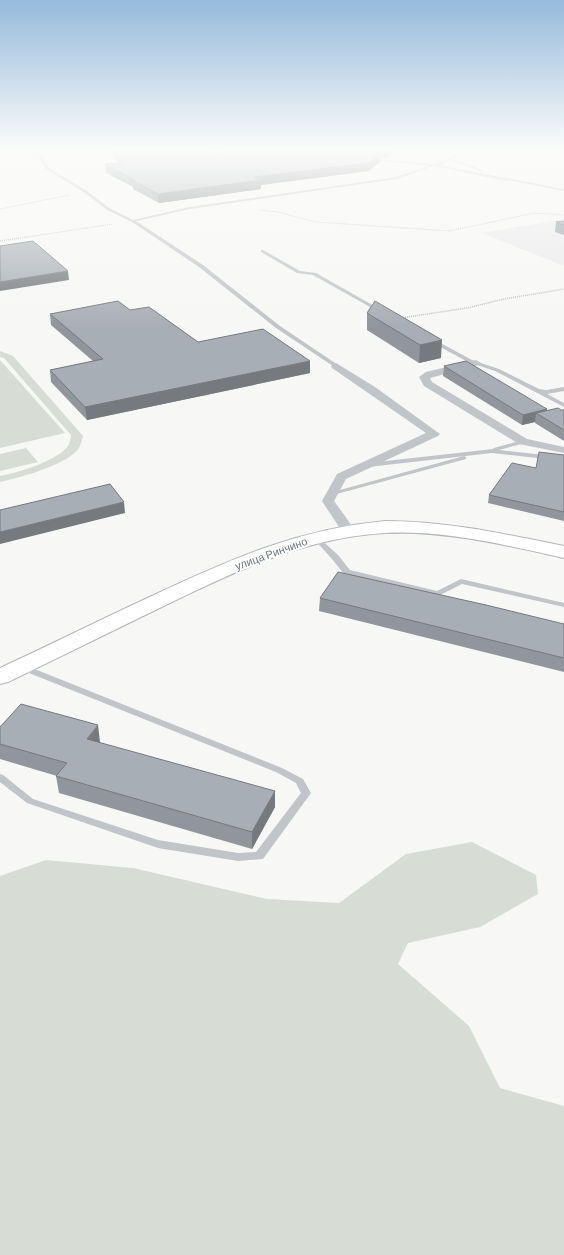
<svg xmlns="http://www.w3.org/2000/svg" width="564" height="1255" viewBox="0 0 564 1255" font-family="Barlow,sans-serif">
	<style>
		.built { fill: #e8e9e9 }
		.green { fill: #d7dcd5 }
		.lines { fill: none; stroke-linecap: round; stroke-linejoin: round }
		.secondary-casing { stroke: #b2b6bb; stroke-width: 2 }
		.path-far1 { stroke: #b9bcbe; stroke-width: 1; stroke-dasharray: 1 1; stroke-linecap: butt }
		.path { stroke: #b9bcbe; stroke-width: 1.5; stroke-dasharray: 1 1; stroke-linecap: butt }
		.lane { fill: #c1c4c8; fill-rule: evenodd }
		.street { fill: #c1c4c8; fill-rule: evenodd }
		.secondary { fill: #fff; fill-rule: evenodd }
		.wall { fill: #90969c }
		.shaded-wall { fill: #767a7f }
		.building { fill: #a8aeb5; stroke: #767a7f }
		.labels { text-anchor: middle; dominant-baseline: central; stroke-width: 4; stroke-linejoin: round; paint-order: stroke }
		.street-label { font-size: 11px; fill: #6a7683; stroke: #fff }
	</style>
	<rect width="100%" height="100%" fill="#f7f8f5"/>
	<path class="built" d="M 564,219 L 564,266 L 482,233 Z"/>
	<g class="green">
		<path d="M 0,351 L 13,356 L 83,436 C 82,439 81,444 79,448 C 69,464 19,478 0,482 L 0,476 C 17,473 61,460 69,444 C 70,441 71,437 71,435 L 4,358 L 0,357 Z"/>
		<path d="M 0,360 L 65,433 L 0,448 Z"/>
		<path d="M 26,448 L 38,462 L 0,471 L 0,454 Z"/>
		<path d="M 472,842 L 536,875 L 538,894 L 480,927 L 408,943 L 398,964 L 469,1026 L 500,1088 L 564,1106 L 564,1255 L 0,1255 L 0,876 L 46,860 L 133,868 L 267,899 L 339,903 L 406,854 Z"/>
	</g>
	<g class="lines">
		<g class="secondary-casing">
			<path id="secondary" d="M 385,521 C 446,521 505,534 564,546 L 564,558 C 505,545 445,530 385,533 C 309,537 241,569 174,601 C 118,628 64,655 8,682 L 0,684 L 0,668 C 52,644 104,618 156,594 C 233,558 299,529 385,521 Z"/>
		</g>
		<g class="path-far1">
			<path d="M 0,209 L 70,195"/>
			<path d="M 260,210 L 278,212 L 316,222 L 449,231 L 535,213 L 564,215"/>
			<path d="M 14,239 L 113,224"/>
		</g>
		<g class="path">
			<path d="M 0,241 L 20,238"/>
			<path d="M 401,318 L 467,308 L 504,299 L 564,289"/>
		</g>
		<g class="lane">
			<path d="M 28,151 L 32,151 L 40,154 L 48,167 L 87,191 L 109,208 L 133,220 L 190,207 L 396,177 L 429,166 L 379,161 L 378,159 L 434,164 L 450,158 L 454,154 L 469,151 L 473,151 L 456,156 L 453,159 L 482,170 L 482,172 L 451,160 L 438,165 L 564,189 L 564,191 L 508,180 L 506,181 L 434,166 L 397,179 L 190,209 L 136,221 L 203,265 L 280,326 L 338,365 L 338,367 L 336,368 L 276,328 L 199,267 L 132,222 L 107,210 L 85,193 L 46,169 L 38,156 Z"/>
			<path d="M 261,250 L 263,250 L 300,271 L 316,273 L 383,311 L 379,312 L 313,275 L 297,273 L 261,252 Z"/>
			<path d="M 431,340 L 435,340 L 472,360 L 499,369 L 539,389 L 546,390 L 564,387 L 564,391 L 547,394 L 564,403 L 564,407 L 495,371 L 468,362 L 431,342 Z"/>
			<path d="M 523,440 L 526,442 L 525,443 L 499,450 L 564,457 L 564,461 L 492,453 L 368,467 L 365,465 L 368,463 L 493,449 L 494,448 Z"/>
			<path d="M 464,456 L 466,457 L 466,459 L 333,495 L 329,495 L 328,494 L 329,493 Z"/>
			<path d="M 315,535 L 317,536 L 338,555 L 350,570 L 437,591 L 461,579 L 564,603 L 564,607 L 462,584 L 438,596 L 344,574 L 332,559 L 313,538 L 311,537 Z"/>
			<path d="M 22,664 L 282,768 L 303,779 L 311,793 L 263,859 L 238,861 L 158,848 L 27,803 L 0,782 L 0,774 L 3,775 L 33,799 L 158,840 L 238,853 L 256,852 L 301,793 L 296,783 L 276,772 L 19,669 L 18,667 L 19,665 Z"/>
		</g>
		<g class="street">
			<path d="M 476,360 L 481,363 L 479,365 L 430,378 L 432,382 L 527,439 L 564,447 L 564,453 L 519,444 L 424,386 L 419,377 L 426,372 Z"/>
			<path d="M 336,363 L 375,387 L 440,434 L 438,436 L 346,479 L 334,501 L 355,530 L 353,533 L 343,533 L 322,501 L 337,474 L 426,433 L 332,368 L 331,366 Z"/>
		</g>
		<use href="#secondary" class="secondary"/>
	</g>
	<g class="wall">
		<path d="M 111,151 L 209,151 L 215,153 L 226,152 L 228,151 L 392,151 L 392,153 L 385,158 L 380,158 L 379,163 L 368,171 L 261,185 L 261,189 L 159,203 L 133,189 L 133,187 L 106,173 L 105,164 L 118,163 Z"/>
		<path d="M 564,221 L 564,235 L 555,232 L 556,222 Z"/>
		<path d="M 375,301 L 441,358 L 419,363 L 367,330 L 367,313 Z"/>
		<path d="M 130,310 L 198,342 L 310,373 L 87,420 L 51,382 L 50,370 L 93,361 L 51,325 L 50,314 Z"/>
		<path d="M 444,366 L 547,410 L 564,410 L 564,441 L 535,423 L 535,422 L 522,425 L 443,376 Z"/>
		<path d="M 564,455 L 564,521 L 488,503 L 489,495 L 536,468 Z"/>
		<path d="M 320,598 L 564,624 L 564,672 L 319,611 Z"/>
		<path d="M 0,727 L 100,742 L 100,743 L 275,807 L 252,849 L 59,793 L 56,776 L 57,776 L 0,759 Z"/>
	</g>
	<g class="shaded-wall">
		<path d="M 385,151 L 392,151 L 392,153 L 385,158 Z"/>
		<path d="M 380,154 L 379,163 L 368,171 L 261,185 L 261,189 L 159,203 L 158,194 L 254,177 L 377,156 Z"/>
		<path d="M 68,271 L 69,280 L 0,291 L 0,282 Z"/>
		<path d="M 442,340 L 441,358 L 419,363 L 420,345 Z"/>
		<path d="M 310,361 L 310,373 L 87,420 L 85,407 Z"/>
		<path d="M 547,409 L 546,419 L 536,413 L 535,422 L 522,425 L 523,415 Z"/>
		<path d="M 124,502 L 125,513 L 0,544 L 0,532 Z"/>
		<path d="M 98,725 L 100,742 L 90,756 L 87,739 Z"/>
		<path d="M 275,791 L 275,807 L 252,849 L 252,832 Z"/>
	</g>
	<g class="building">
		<path d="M 115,151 L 209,151 L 215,153 L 226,152 L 228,151 L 377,151 L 377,152 L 380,154 L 369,163 L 254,177 L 261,180 L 158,194 L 132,180 L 134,180 L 105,164 L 121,163 Z"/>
		<path d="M 564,221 L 564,225 L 556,222 Z"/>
		<path d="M 33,241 L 68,271 L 0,282 L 0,246 Z"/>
		<path d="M 118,301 L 130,310 L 149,307 L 198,342 L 263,329 L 310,361 L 85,407 L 50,370 L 103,359 L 50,314 Z"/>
		<path d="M 375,301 L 442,340 L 420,345 L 367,313 Z"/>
		<path d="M 466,361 L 547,409 L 523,415 L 444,366 Z"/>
		<path d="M 558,408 L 561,410 L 564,410 L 564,430 L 536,413 Z"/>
		<path d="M 539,452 L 564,455 L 564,512 L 489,495 L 512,463 L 536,468 Z"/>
		<path d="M 110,484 L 124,502 L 0,532 L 0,510 Z"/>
		<path d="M 338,572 L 486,605 L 564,624 L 564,658 L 320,598 Z"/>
		<path d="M 21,704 L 98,725 L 87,739 L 275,791 L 252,832 L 56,776 L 67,763 L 0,744 L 0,727 Z"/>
	</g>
	<linearGradient id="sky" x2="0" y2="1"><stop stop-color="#95badb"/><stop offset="0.46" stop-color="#fbfcfa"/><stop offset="1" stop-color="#fbfcfa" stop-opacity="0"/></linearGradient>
	<rect width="564" height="326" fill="url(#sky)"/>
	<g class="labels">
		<g class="street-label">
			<text transform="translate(271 553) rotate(-20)">улица Ринчино</text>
		</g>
	</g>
</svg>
